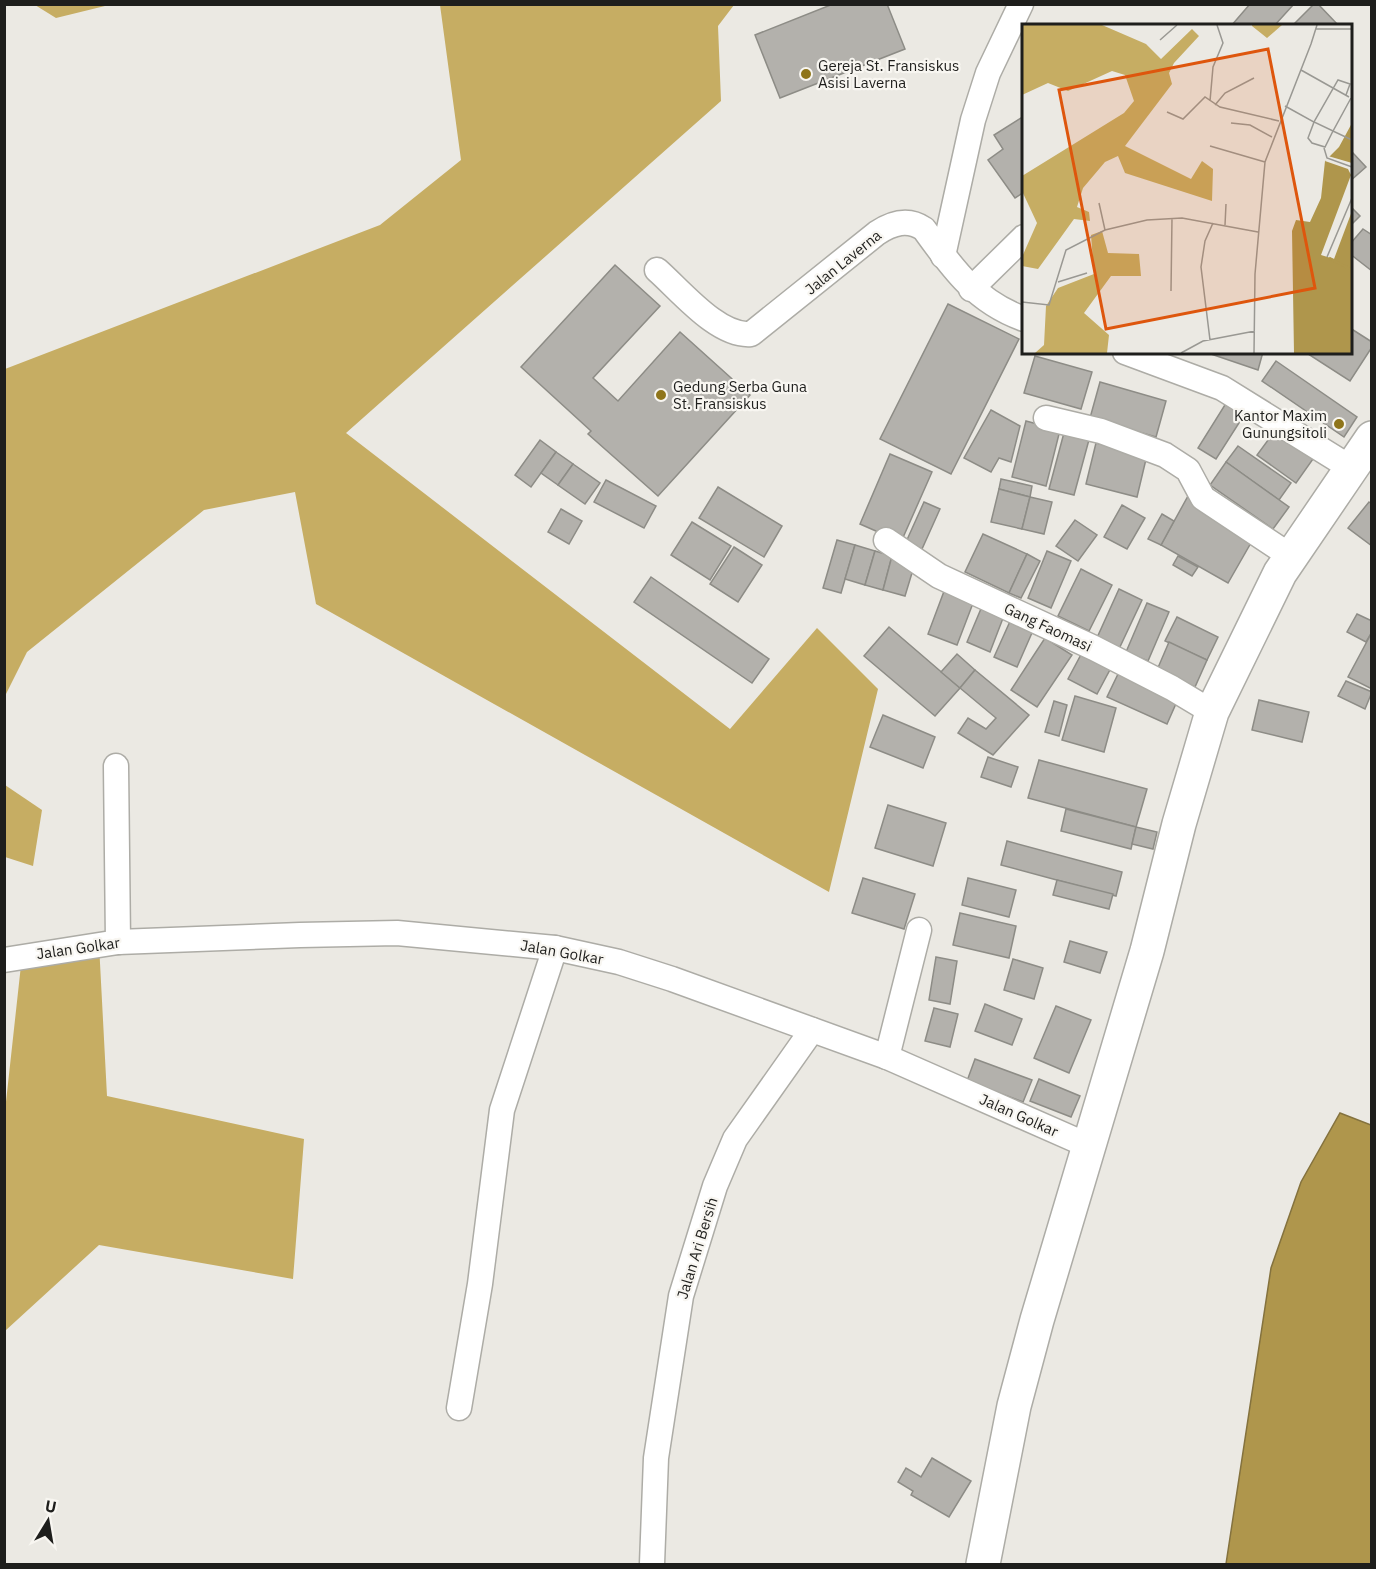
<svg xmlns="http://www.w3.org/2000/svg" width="1376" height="1569" viewBox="0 0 1376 1569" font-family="'IBM Plex Sans',sans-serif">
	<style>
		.forest { fill: #c6ad63 }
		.water { fill: #af964c; stroke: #84723e; stroke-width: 1.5 }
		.building { fill: #b3b1ac; stroke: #8d8c86; stroke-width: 1.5 }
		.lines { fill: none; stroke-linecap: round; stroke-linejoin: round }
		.street-casing { stroke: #adaca6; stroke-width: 27 }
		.highway-casing { stroke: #adaca6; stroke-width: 36 }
		.street { stroke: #fff; stroke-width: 24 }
		.highway { stroke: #fff; stroke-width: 33 }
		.poi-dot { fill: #8f751a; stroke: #f8f6f1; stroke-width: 2 }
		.labels { text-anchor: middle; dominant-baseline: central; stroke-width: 4.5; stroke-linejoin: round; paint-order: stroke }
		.poi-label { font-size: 15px; fill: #1e1e1c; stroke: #f8f6f1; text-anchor: start }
		.street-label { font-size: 15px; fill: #1e1e1c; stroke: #f8f6f1 }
		.inset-river { fill: none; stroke: #af964c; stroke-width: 3 }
		.inset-road { fill: none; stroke: #999893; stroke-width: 1.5 }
		.view { fill: #de560d; fill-opacity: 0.15; stroke: #de560d; stroke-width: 3 }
		.inset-edge { fill: none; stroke: #1e1e1c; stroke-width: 3 }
	</style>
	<rect width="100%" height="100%" fill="#ebe9e3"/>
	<g class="forest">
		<path d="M 35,5 L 109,5 L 56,18 Z"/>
		<path d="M 440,5 L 734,5 L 718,26 L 721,101 L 346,433 L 730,729 L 817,628 L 878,689 L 829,892 L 316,604 L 295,492 L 204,510 L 27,652 L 5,696 L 5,369 L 380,225 L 461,160 Z"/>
		<path d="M 5,785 L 42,810 L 33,866 L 5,857 Z"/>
		<path d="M 99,944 L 107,1096 L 304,1139 L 293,1279 L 99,1245 L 5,1331 L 4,1120 L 22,956 Z"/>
	</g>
	<path class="water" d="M 1340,1113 L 1371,1125 L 1371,1564 L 1226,1564 L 1271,1268 L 1301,1182 Z"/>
	<g class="building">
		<path d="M 833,4 L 887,4 L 905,49 L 780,98 L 755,35 Z"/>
		<path d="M 1250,4 L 1294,4 L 1274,26 L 1231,26 Z"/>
		<path d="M 1314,4 L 1318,4 L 1339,26 L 1292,26 Z"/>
		<path d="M 1024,116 L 1024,192 L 1015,198 L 988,160 L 1003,149 L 994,135 Z"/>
		<path d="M 1353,153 L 1366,167 L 1350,181 L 1350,155 Z"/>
		<path d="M 1350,206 L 1360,216 L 1350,226 Z"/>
		<path d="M 1363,229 L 1372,235 L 1372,271 L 1350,254 L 1350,244 Z"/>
		<path d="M 615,265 L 660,306 L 593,378 L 618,401 L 680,332 L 750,395 L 658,496 L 588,434 L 591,431 L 521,367 Z"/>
		<path d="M 948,304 L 1019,339 L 951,474 L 880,439 Z"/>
		<path d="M 1350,328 L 1372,342 L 1372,347 L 1350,381 L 1305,352 L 1350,352 Z"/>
		<path d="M 1205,352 L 1263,352 L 1258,370 Z"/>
		<path d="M 1035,356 L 1092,372 L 1081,409 L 1024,393 Z"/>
		<path d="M 1276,361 L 1357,417 L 1344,437 L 1262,381 Z"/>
		<path d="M 1100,382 L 1166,401 L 1156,437 L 1090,418 Z"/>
		<path d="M 1228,400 L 1246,412 L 1216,459 L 1198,448 Z"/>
		<path d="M 991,410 L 1020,426 L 1011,462 L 999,458 L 991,472 L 964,458 Z"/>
		<path d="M 1026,421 L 1060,430 L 1046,486 L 1012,477 Z"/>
		<path d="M 1065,429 L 1090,436 L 1074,495 L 1049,489 Z"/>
		<path d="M 1274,432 L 1313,459 L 1296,483 L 1257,455 Z"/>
		<path d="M 540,440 L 556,452 L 531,487 L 515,475 Z"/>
		<path d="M 1096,443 L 1147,455 L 1137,497 L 1086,484 Z"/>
		<path d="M 1238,446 L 1291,483 L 1279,500 L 1226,462 Z"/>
		<path d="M 556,452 L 573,464 L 558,485 L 541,473 Z"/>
		<path d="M 890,454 L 932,472 L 901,542 L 860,524 Z"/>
		<path d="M 1226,462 L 1289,507 L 1273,529 L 1210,485 Z"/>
		<path d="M 573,464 L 600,483 L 585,504 L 558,485 Z"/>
		<path d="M 1001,479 L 1032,486 L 1030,497 L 999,489 Z"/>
		<path d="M 606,480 L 656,506 L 644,528 L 594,502 Z"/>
		<path d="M 718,487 L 782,526 L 764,557 L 699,518 Z"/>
		<path d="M 999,489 L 1030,497 L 1022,529 L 991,522 Z"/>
		<path d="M 1188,496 L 1256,534 L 1228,583 L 1161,545 Z"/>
		<path d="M 1030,497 L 1052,502 L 1044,534 L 1022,529 Z"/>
		<path d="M 924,502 L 940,509 L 922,549 L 906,542 Z"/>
		<path d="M 1369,502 L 1372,504 L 1372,546 L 1348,528 Z"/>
		<path d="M 1122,505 L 1145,518 L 1127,549 L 1104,537 Z"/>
		<path d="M 561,509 L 582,521 L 569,544 L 548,532 Z"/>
		<path d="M 1162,514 L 1174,521 L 1161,545 L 1148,539 Z"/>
		<path d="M 1075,520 L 1097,535 L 1078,561 L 1056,546 Z"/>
		<path d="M 692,522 L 731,546 L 710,580 L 671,555 Z"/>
		<path d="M 983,534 L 1027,554 L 1009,593 L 965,572 Z"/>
		<path d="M 837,540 L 855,545 L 841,593 L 823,588 Z"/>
		<path d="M 855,545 L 875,551 L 865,585 L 845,579 Z"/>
		<path d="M 734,547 L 762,565 L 738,602 L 710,584 Z"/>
		<path d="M 875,551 L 892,556 L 883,590 L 865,585 Z"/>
		<path d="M 1047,551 L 1071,561 L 1051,608 L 1028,598 Z"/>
		<path d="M 1027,554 L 1040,561 L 1021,598 L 1009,593 Z"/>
		<path d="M 892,556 L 915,563 L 905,596 L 883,590 Z"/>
		<path d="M 1178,556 L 1198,567 L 1192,576 L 1173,565 Z"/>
		<path d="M 1081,569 L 1112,585 L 1089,631 L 1058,616 Z"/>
		<path d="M 651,577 L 769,659 L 752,683 L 634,602 Z"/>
		<path d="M 946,586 L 975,598 L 957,645 L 928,634 Z"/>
		<path d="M 1119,589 L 1142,600 L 1118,651 L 1096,640 Z"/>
		<path d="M 1147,603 L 1169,612 L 1148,661 L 1126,652 Z"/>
		<path d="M 983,604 L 1005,613 L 990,652 L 967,642 Z"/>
		<path d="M 1357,614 L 1372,621 L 1372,632 L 1366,642 L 1347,632 Z"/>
		<path d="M 1012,617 L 1035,626 L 1017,667 L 994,657 Z"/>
		<path d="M 1177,617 L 1218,637 L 1207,660 L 1165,641 Z"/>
		<path d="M 889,627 L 960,688 L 935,716 L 864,656 Z"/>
		<path d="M 1372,632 L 1372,689 L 1348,677 Z"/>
		<path d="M 1045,638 L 1072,655 L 1037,707 L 1011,690 Z"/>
		<path d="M 1169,642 L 1207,660 L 1195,687 L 1157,670 Z"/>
		<path d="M 1084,649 L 1113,664 L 1097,694 L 1068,679 Z"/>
		<path d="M 957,654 L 975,670 L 960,688 L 941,672 Z"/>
		<path d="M 975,670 L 1029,715 L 993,755 L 958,733 L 968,718 L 986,729 L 996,718 L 960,688 Z"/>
		<path d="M 1119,672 L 1178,699 L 1167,724 L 1107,697 Z"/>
		<path d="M 1346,681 L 1372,692 L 1365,709 L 1338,696 Z"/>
		<path d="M 1075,696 L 1116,708 L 1104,752 L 1062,740 Z"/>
		<path d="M 1259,700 L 1309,712 L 1302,742 L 1252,730 Z"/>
		<path d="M 1054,701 L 1067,705 L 1059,736 L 1045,732 Z"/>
		<path d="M 883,715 L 935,737 L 923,768 L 870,747 Z"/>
		<path d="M 988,757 L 1018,767 L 1011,787 L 981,777 Z"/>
		<path d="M 1039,760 L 1147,789 L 1136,827 L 1028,798 Z"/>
		<path d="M 888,805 L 946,823 L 933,866 L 875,848 Z"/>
		<path d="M 1066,809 L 1136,827 L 1131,849 L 1061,831 Z"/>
		<path d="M 1136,827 L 1157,832 L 1153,849 L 1132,844 Z"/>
		<path d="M 1007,841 L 1122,872 L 1116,896 L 1001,865 Z"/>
		<path d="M 863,878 L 915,894 L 904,929 L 852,913 Z"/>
		<path d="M 968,878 L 1016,890 L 1009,917 L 962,905 Z"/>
		<path d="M 1057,880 L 1113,894 L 1109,909 L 1053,895 Z"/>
		<path d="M 960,913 L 1016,926 L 1009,958 L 953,945 Z"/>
		<path d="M 1070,941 L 1107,952 L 1100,973 L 1064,962 Z"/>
		<path d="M 936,957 L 957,961 L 950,1004 L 929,1000 Z"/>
		<path d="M 1013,959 L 1043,968 L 1034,999 L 1004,990 Z"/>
		<path d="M 985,1004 L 1022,1019 L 1012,1045 L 975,1031 Z"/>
		<path d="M 1056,1006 L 1091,1020 L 1069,1073 L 1034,1058 Z"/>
		<path d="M 934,1008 L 958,1014 L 950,1047 L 925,1041 Z"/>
		<path d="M 975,1059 L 1032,1080 L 1023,1102 L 967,1081 Z"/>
		<path d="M 1039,1079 L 1080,1096 L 1071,1117 L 1030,1101 Z"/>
		<path d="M 932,1458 L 971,1481 L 949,1517 L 911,1495 L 913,1491 L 898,1482 L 906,1468 L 921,1477 Z"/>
	</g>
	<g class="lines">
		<g class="street-casing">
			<g id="street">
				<path d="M 943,256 L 973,120 L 988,73 L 1021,4"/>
				<path d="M 657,270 C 681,291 718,337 751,334 L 877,233 C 892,223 908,218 924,229 C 952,268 976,302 1024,319"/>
				<path d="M 971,289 L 1024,237"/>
				<path d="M 1125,352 L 1222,388 L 1351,468"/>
				<path d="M 1046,418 L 1101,431 L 1165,455 L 1188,470 L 1203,498 L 1292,557"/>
				<path d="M 886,540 L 939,576 L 1094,648 L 1172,688 L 1212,712"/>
				<path d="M 116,766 L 118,942"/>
				<path d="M 4,960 L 118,942 L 300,935 L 397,933 L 555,948 L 619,962 L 672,979 L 887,1057 L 1087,1145"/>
				<path d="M 887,1057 L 919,930"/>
				<path d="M 459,1408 L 480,1284 L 502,1110 L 555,948"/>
				<path d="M 652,1564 L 656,1458 L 681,1296 L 715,1186 L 735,1139 L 812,1030"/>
			</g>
		</g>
		<g class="highway-casing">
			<path id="highway" d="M 983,1564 L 1014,1406 L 1037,1320 L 1147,951 L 1179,824 L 1212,712 L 1280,573 L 1372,438"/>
		</g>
		<use href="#street" class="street"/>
		<use href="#highway" class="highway"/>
	</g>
	<g class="poi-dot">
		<circle cx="806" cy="74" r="6"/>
		<circle cx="661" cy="395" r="6"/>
		<circle cx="1339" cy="424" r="6"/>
	</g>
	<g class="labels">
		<g class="poi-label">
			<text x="818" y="65">Gereja St. Fransiskus<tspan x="818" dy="17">Asisi Laverna</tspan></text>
			<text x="673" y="386">Gedung Serba Guna<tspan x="673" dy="17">St. Fransiskus</tspan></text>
			<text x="1327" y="415" text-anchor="end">Kantor Maxim<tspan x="1327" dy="17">Gunungsitoli</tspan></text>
		</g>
		<g class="street-label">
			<text transform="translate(843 262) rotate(-39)">Jalan Laverna</text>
			<text transform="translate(1048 627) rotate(25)">Gang Faomasi</text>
			<text transform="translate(78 948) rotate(-8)">Jalan Golkar</text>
			<text transform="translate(562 952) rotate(10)">Jalan Golkar</text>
			<text transform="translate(1019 1115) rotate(24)">Jalan Golkar</text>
			<text transform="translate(697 1248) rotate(-73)">Jalan Ari Bersih</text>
		</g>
	</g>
	<g transform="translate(1022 24)">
		<rect width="330" height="330" fill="#ebe9e3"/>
		<path d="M 0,1 L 80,1 L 124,20 L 139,35 L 170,5 L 177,12 L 152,39 L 147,49 L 150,60 L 103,122 L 169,155 L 180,137 L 191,145 L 190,177 L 103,149 L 96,132 L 83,138 L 61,164 L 55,183 L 67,188 L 68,197 L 52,195 L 16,245 L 0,242 L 0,233 L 15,199 L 0,167 L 0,152 L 102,89 L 112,77 L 103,51 L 90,47 L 46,67 L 26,59 L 0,71 ZM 260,1 L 245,14 L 230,2 L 230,1 ZM 80,207 L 86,229 L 117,230 L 119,252 L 89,252 L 62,289 L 87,311 L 85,329 L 13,329 L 22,321 L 24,282 L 36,264 L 72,250 L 69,211 Z" fill="#c6ad63"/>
		<path d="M 330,99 L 330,329 L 272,329 L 270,207 L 274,196 L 288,198 L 299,174 L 303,137 L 317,123 Z" fill="#af964c"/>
		<path d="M 306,132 L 330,139 L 330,187 L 312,235 L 299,231 L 329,151 L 326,145 L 303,137 Z" fill="#ebe9e3"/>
		<path class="inset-river" d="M 307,234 L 330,246"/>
		<path class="inset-road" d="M 294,5 L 330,5M 138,16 L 155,1M 289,20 L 295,1M 279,46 L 327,73M 324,71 L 328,60 L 316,56 L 292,98 L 311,107 L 329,74M 188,77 L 191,43 L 201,19 L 195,1M 193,81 L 203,69 L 232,54M 263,82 L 292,98 L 286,114 L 290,119 L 303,123 L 311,107 L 330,116M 145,88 L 161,95 L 183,73 L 198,83 L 257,97M 209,99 L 228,101 L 250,113M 188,122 L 243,138M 302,124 L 305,134 L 330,143M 77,179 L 83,206M 203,201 L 204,180M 305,233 L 330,174M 36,258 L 65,249M 149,267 L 150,194M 0,278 L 27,281 L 44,226 L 83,206 L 125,196 L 160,194 L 236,208M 188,316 L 179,243 L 183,217 L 191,199M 159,329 L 181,317 L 233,307M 232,329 L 233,250 L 243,138 L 289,20"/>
		<path class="view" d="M 246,25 L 293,264 L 84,305 L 37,66 Z"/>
		<rect width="330" height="330" class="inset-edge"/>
	</g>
	<rect width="1376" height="1569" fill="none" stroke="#1e1e1c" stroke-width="12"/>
	<g transform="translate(48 1521) rotate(11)" stroke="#f8f6f1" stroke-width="4.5" paint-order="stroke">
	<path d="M0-4.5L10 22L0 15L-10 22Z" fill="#1e1e1c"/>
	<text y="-9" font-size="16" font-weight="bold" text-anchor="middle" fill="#1e1e1c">U</text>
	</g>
</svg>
